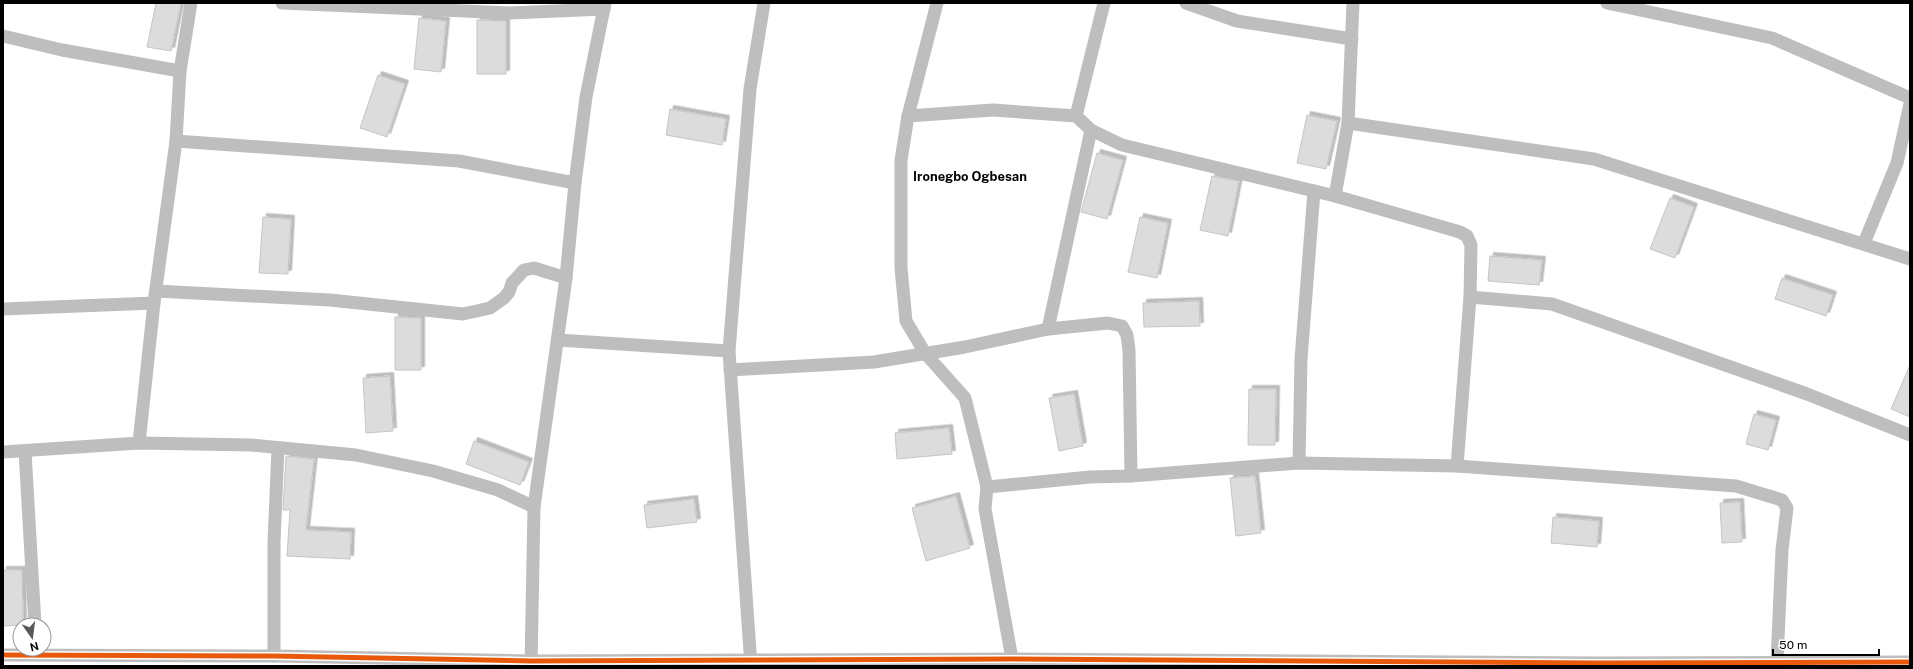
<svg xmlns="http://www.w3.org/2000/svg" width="1913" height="669" viewBox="0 0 1913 669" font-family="'Public Sans',sans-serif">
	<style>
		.building { fill: #dcdcdc; stroke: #c5c5c5; filter: url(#shadow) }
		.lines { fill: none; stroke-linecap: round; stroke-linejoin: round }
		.street { stroke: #bebebe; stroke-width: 13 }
		.cycleway-casing { stroke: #fff; stroke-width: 8 }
		.cycleway { stroke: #e8590c; stroke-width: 5 }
		.labels { text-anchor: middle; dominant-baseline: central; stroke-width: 4; stroke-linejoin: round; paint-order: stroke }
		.quarter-label { font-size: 13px; font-weight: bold; fill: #000; stroke: #fff }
	</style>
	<defs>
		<filter id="shadow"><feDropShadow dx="3.5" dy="-3.5" stdDeviation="0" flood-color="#0004"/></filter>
	</defs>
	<rect width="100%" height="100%" fill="#fff"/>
	<g class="building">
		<path d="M 156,3 L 181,3 L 171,51 L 147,47 Z"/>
		<path d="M 419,18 L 446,21 L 441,72 L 414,69 Z"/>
		<path d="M 477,20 L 506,21 L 506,74 L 477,74 Z"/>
		<path d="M 378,75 L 405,84 L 387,137 L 360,128 Z"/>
		<path d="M 670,109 L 726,119 L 722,145 L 666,135 Z"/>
		<path d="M 1307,115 L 1337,121 L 1326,169 L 1297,163 Z"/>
		<path d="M 1097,153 L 1123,160 L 1107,219 L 1081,212 Z"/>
		<path d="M 1212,176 L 1239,181 L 1228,236 L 1200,230 Z"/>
		<path d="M 1670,198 L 1694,207 L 1675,258 L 1650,249 Z"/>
		<path d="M 263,217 L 291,219 L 288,274 L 259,273 Z"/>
		<path d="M 1140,217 L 1168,223 L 1157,278 L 1128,272 Z"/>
		<path d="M 1490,256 L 1542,260 L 1539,285 L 1488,281 Z"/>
		<path d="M 1782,278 L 1833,295 L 1826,316 L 1775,299 Z"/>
		<path d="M 1199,301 L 1200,326 L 1144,327 L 1143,303 Z"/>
		<path d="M 395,317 L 421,318 L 421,370 L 395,370 Z"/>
		<path d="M 1910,365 L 1910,417 L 1891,409 Z"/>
		<path d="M 390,376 L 393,431 L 366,433 L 363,378 Z"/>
		<path d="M 1249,389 L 1276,389 L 1275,445 L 1248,445 Z"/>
		<path d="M 1074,394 L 1083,446 L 1059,451 L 1049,398 Z"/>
		<path d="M 1754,414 L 1776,420 L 1768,450 L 1746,444 Z"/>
		<path d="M 949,428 L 952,454 L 897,459 L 895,433 Z"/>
		<path d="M 474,441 L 529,462 L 520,485 L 466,464 Z"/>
		<path d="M 286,456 L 314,459 L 306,530 L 351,532 L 350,559 L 287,556 L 290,510 L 283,510 Z"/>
		<path d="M 1255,476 L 1261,533 L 1236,536 L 1230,478 Z"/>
		<path d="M 956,496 L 970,548 L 926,561 L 912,508 Z"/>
		<path d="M 694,499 L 697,522 L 647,528 L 644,505 Z"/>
		<path d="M 1740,502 L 1742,542 L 1722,543 L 1720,503 Z"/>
		<path d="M 1553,517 L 1599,521 L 1597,547 L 1551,543 Z"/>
		<path d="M 3,570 L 22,570 L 23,625 L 3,626 Z"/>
	</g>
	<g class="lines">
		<g class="street">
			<path d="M 282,3 L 510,13 L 604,9"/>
			<path d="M 937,3 L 908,116 L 901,160 L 901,268 L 906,321 L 925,353 L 965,398 L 987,487 L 985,509 L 1012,659"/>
			<path d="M 1186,3 L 1237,21 L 1352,39"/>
			<path d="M 1607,3 L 1772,38 L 1910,98"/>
			<path d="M 3,36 L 62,50 L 180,71"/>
			<path d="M 908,116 L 993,110 L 1076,116 L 1091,130 L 1122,145 L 1335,196 L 1460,232 L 1467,236 L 1471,245 L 1470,297 L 1457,466"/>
			<path d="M 1076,116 L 1104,3"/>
			<path d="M 1348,123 L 1594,159 L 1910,259"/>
			<path d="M 176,141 L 459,161 L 575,183"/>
			<path d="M 1335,196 L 1348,123 L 1353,3"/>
			<path d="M 1864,243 L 1897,163 L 1910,104"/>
			<path d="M 156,291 L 330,300 L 463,314 L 490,308 L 504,298 L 509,292 L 512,283 L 524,270 L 534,268 L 566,278"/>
			<path d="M 1470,297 L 1552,304 L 1807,394 L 1910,435"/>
			<path d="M 3,309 L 154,303"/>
			<path d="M 1048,329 L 1091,130"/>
			<path d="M 558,340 L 729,351"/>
			<path d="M 730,370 L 874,362 L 965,347 L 1048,329 L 1108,323 L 1122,326 L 1127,335 L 1129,350 L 1131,476"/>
			<path d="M 139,443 L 154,303 L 176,141 L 180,71 L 191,3"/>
			<path d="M 25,451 L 35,625"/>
			<path d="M 3,452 L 139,443 L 251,445 L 356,455 L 433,471 L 498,490 L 534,507"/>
			<path d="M 1299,463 L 1301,359 L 1314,191"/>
			<path d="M 987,487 L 1090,477 L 1131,476 L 1299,463 L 1457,466 L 1736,486 L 1782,500 L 1787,508 L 1782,550 L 1777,661"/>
			<path d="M 3,655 L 274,656 L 531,661 L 1012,659 L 1597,663 L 1910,662"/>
			<path d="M 274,656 L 274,542 L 278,448"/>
			<path d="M 531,666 L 534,507 L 566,278 L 575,183 L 586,97 L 605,3"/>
			<path d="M 751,666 L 729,351 L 750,89 L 764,3"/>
		</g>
		<g class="cycleway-casing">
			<path id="cycleway" d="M 3,655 L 274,656 L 531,661 L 1012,659 L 1597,663 L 1910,662"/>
		</g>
		<use href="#cycleway" class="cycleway"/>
	</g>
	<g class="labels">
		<g class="quarter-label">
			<text x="970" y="176">Ironegbo Ogbesan</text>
		</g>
	</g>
	<rect width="1913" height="669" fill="none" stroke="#000000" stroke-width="8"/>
	<g transform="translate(32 637) rotate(166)"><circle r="19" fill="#ffffff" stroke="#999999"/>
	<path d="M0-3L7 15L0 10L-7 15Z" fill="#595959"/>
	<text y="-6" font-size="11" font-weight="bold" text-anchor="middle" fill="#000000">N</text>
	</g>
	<path d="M1773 649v6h106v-6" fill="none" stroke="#000000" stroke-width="2"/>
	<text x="1779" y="649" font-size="12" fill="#000000" stroke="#ffffff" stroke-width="3" paint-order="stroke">50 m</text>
</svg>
